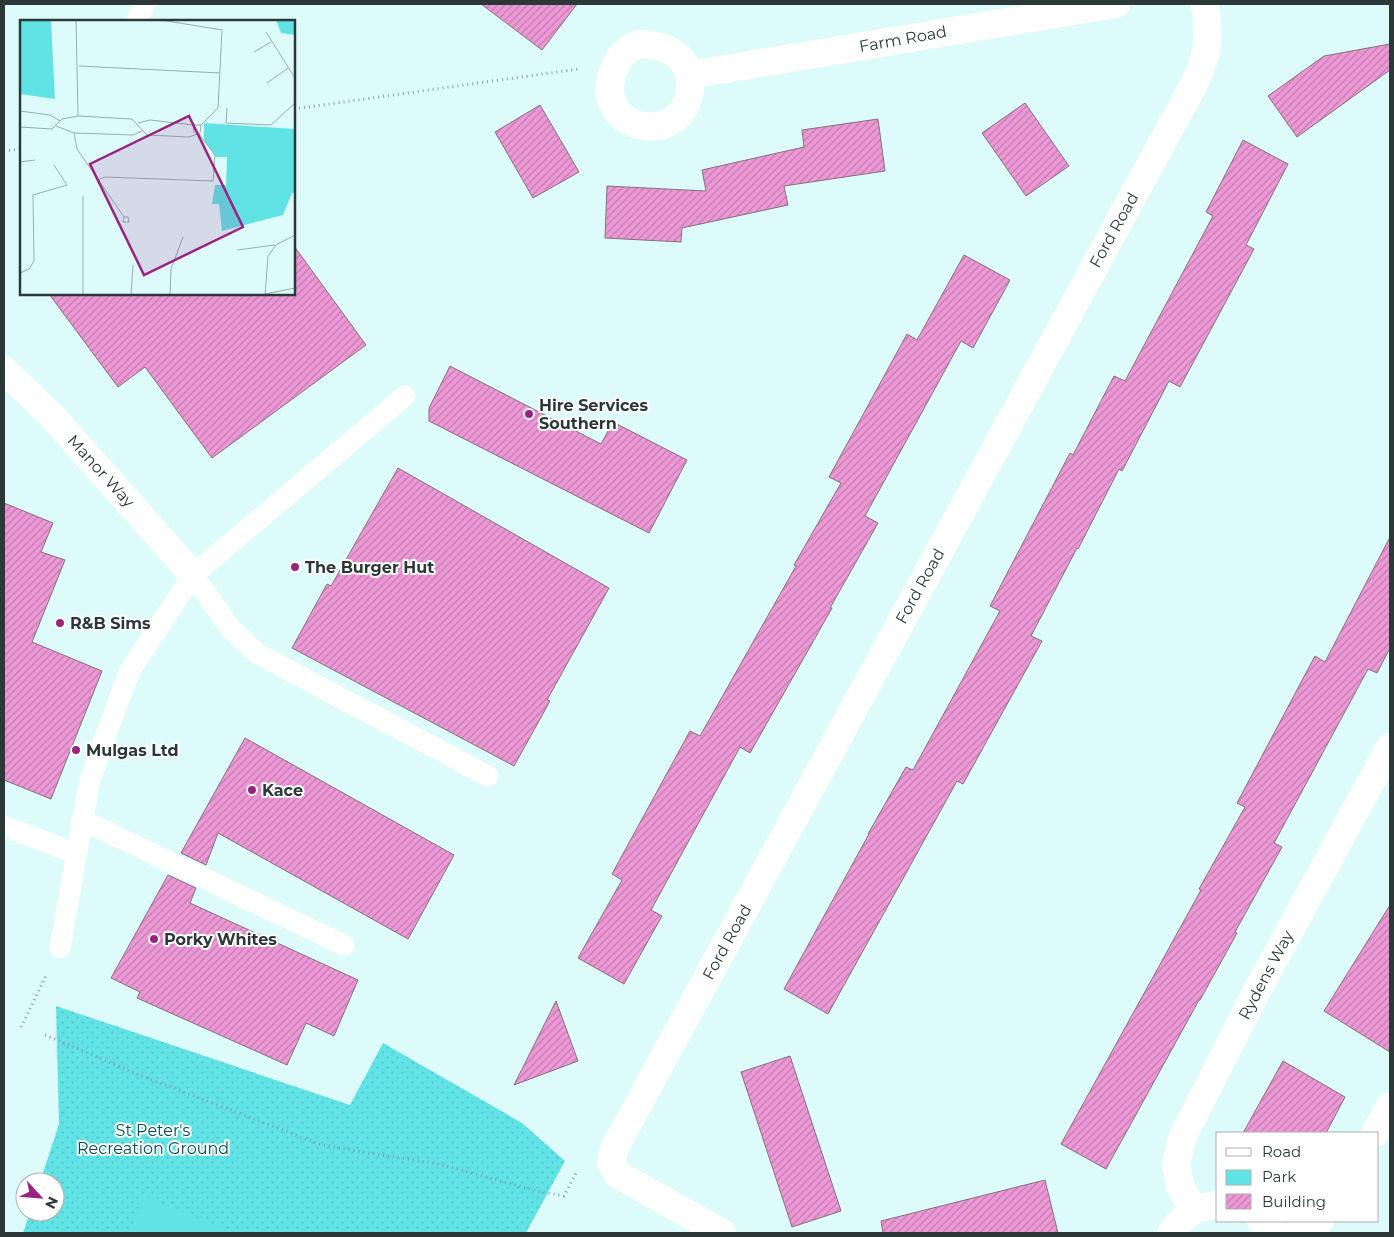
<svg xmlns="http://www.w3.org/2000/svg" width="1394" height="1237" viewBox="0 0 1394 1237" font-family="Montserrat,sans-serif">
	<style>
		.green { fill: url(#green-dots) }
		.pitch { fill: #61e3e6 }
		.building { fill: url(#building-hatch); stroke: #83707d }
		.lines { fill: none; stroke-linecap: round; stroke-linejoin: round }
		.path { stroke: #899e9e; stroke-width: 3; stroke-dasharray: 1 4; stroke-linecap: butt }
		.service { stroke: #fff; stroke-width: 21 }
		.minor { stroke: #fff; stroke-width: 28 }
		.poi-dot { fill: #982480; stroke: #fff; stroke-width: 2 }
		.labels { text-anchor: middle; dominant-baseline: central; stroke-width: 4; stroke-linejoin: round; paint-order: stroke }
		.street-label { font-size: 16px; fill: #2c3838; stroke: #fff }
		.poi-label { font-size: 16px; font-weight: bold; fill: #2c3838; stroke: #fff; text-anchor: start }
		.park-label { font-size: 16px; fill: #064d4f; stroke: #fff }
		.inset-road { fill: none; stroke: #97adad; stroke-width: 1 }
		.view { fill: #982480; fill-opacity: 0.15; stroke: #982480; stroke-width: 2.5 }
		.inset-edge { fill: none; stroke: #2c3838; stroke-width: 2.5 }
	</style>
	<defs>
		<pattern id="green-dots" width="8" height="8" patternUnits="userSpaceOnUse" patternTransform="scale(1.25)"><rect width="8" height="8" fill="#61e3e6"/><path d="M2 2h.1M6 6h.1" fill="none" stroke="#54c4c6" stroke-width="1.8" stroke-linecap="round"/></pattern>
		<pattern id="building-hatch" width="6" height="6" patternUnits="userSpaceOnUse" patternTransform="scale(1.25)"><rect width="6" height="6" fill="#ed98d5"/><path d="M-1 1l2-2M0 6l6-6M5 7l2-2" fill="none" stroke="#c07dae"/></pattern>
	</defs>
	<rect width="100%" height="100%" fill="#defbfb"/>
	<path class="green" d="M 56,1006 L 350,1105 L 383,1043 L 522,1123 L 565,1161 L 526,1233 L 23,1233 L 30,1212 L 55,1212 L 55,1182 L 40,1182 L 59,1124 Z"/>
	<path class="pitch" d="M 144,1196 L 232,1233 L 129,1233 Z"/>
	<g class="building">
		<path d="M 481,4 L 577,4 L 542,50 Z"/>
		<path d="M 1390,44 L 1390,70 L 1297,137 L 1268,96 L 1324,56 Z"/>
		<path d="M 1025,103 L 1069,166 L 1026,196 L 982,133 Z"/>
		<path d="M 540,105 L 579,172 L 533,198 L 495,132 Z"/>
		<path d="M 878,119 L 885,171 L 784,186 L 788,205 L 682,228 L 681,242 L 605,238 L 607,186 L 706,191 L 702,170 L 804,147 L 802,130 Z"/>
		<path d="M 1243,140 L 1288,164 L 1246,245 L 1254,249 L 1180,387 L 1169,381 L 1122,471 L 1119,469 L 1078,549 L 1077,548 L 1031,636 L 1042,641 L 963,784 L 957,781 L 828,1014 L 784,989 L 869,834 L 868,834 L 906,767 L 913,770 L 1000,611 L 990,606 L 1070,453 L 1073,455 L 1114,376 L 1125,381 L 1213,216 L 1206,212 Z"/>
		<path d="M 294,246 L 366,345 L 212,458 L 145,367 L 118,387 L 49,294 L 294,294 Z"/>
		<path d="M 964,255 L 1010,280 L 973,348 L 961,341 L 865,516 L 878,523 L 830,608 L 832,608 L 750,753 L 740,747 L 651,910 L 662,916 L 624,984 L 578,958 L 622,880 L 612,874 L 690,731 L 700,736 L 796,566 L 794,565 L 841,483 L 829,477 L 907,334 L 917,340 Z"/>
		<path d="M 450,366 L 601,444 L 613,422 L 687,460 L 649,533 L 429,421 L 429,408 Z"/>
		<path d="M 398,468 L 609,588 L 547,700 L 550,701 L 514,766 L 292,648 L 327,584 L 331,586 Z"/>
		<path d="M 4,503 L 53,523 L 41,552 L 65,560 L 32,642 L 102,671 L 51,799 L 4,780 Z"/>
		<path d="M 1390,537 L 1390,648 L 1377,673 L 1368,669 L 1274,843 L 1282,847 L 1235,932 L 1237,933 L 1200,1000 L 1199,1000 L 1106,1169 L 1061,1144 L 1201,890 L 1199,889 L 1245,807 L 1237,803 L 1315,656 L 1325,662 Z"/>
		<path d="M 245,738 L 454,855 L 408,939 L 218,833 L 206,865 L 181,853 Z"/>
		<path d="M 168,875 L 196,888 L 190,903 L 358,980 L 334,1036 L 306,1023 L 287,1065 L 137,998 L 140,992 L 111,978 Z"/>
		<path d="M 1390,905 L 1390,1052 L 1324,1011 Z"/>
		<path d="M 556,1001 L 578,1061 L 514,1085 Z"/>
		<path d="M 790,1056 L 841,1211 L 792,1227 L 741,1072 Z"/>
		<path d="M 1283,1061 L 1345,1097 L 1326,1133 L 1243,1133 Z"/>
		<path d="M 1045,1180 L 1058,1233 L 883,1233 L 881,1221 Z"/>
	</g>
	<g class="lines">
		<g class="path">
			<path d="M 294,109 L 578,69"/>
			<path d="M 4,151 L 21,149"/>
			<path d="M 21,1027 L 46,976"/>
			<path d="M 45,1035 L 142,1076 L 319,1144 L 368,1153 L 439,1164 L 537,1191 L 564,1196 L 576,1173"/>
		</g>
		<g class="service">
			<path d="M 136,21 L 145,4"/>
			<path d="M 193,575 L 231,629 L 258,654 L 488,776"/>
			<path d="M 82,820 L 344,945"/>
			<path d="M 4,826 L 77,854"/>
			<path d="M 60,948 L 90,779 L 129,672 L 193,575 L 405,396"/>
		</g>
		<g class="minor">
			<path d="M 638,44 C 673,43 700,65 687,102 C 671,146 593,127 613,72 C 618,58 625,50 638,44 Z"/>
			<path d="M 689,75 L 1116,4"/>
			<path d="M 4,370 L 52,416 L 193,575"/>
			<path d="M 1375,1133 L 1390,1106"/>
			<path d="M 1193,1209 L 1180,1186 L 1176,1163 L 1183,1136 L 1259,987 L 1390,747"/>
			<path d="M 1261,1221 L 1277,1233"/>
			<path d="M 722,1233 L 617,1174 L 611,1163 L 615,1147 L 1193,86 C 1209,51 1210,41 1205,4"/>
			<path d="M 1171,1233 C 1186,1213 1192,1207 1218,1205"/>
			<path d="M 1298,1233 L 1314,1228 L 1320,1221"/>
		</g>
	</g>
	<g class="poi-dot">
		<circle cx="529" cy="414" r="5"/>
		<circle cx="295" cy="567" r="5"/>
		<circle cx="60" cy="623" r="5"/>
		<circle cx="76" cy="750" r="5"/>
		<circle cx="252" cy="790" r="5"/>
		<circle cx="154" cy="939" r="5"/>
	</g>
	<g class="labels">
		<g class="street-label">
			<text transform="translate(903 39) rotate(-10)">Farm Road</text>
			<text transform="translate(1114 230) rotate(-61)">Ford Road</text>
			<text transform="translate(101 471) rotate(48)">Manor Way</text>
			<text transform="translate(920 586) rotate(-61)">Ford Road</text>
			<text transform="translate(727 942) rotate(-61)">Ford Road</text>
			<text transform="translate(1266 975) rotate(-62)">Rydens Way</text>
		</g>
		<g class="poi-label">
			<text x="539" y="405">Hire Services<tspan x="539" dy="18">Southern</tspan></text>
			<text x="305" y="567">The Burger Hut</text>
			<text x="70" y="623">R&amp;B Sims</text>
			<text x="86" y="750">Mulgas Ltd</text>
			<text x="262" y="790">Kace</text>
			<text x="164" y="939">Porky Whites</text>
		</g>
		<g class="park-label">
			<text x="153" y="1130">St Peter's<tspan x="153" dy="18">Recreation Ground</tspan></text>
		</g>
	</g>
	<g transform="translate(20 20)">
		<rect width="275" height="275" fill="#defbfb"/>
		<path d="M 0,0 L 31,0 L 35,79 L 0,74 ZM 184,103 L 275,109 L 275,173 L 272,173 L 263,195 L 202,211 L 199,184 L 192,184 L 195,165 L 206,165 L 207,137 L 196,137 L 184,120 Z" fill="#61e3e6"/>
		<path d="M 0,0 L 29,0 L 31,54 L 15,56 L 16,35 L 0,33 Z" fill="#61e3e6"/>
		<path d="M 256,0 L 275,0 L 275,15 L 261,13 ZM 228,113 L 275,114 L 275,147 L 228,146 ZM 250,152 L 275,152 L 275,166 L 251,167 ZM 246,173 L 247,195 L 214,197 L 213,175 Z" fill="#61e3e6"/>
		<path class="inset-road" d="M 56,0 L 58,96M 141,0 L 202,10 L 198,88 L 181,105 L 173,105 L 174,113M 246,12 L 275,58M 234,32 L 251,22M 59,46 L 200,53M 247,63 L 268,48M 207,88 L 206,103 L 251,105 L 275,83M 0,91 L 30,95 L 40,101M 118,103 L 130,100 L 173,105M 36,106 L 54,113 L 113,115 L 122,111M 0,107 L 32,109 L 42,99 L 58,96 L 112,99 L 127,115 L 169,117 L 180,113 L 181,105M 54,113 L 57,129 L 104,197 L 103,202 L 109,202 L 108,197 L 104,197M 0,142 L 15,140M 77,160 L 85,157 L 193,161 L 195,135 L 179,114M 217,230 L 255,225M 0,253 L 9,249 L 14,241 L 13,175 L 47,165 L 34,145M 245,274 L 275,268M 63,275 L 63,176M 111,275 L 113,245M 150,275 L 151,249 L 163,217M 245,275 L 248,236 L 256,225 L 275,215"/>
		<path class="view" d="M 169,96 L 223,207 L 124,255 L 70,144 Z"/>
		<rect width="275" height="275" class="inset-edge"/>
	</g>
	<rect width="1394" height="1237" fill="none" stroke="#2c3838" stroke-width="10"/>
	<rect x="1216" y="1132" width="162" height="90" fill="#ffffff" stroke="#abafaf"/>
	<rect x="1226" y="1148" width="25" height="8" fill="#ffffff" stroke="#abafaf"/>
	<text x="1262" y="1157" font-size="15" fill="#2c3838">Road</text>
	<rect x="1226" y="1170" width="25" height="15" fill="#61e3e6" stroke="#abafaf"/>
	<text x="1262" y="1182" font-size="15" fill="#2c3838">Park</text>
	<rect x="1226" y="1194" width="25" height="15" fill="url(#building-hatch)" stroke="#abafaf"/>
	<text x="1262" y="1207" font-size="15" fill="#2c3838">Building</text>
	<g transform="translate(40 1197) rotate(116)"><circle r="24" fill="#ffffff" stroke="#abafaf"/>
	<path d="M0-4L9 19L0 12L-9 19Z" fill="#982480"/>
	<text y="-8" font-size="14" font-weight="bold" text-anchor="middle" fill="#2c3838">N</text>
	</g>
</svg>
